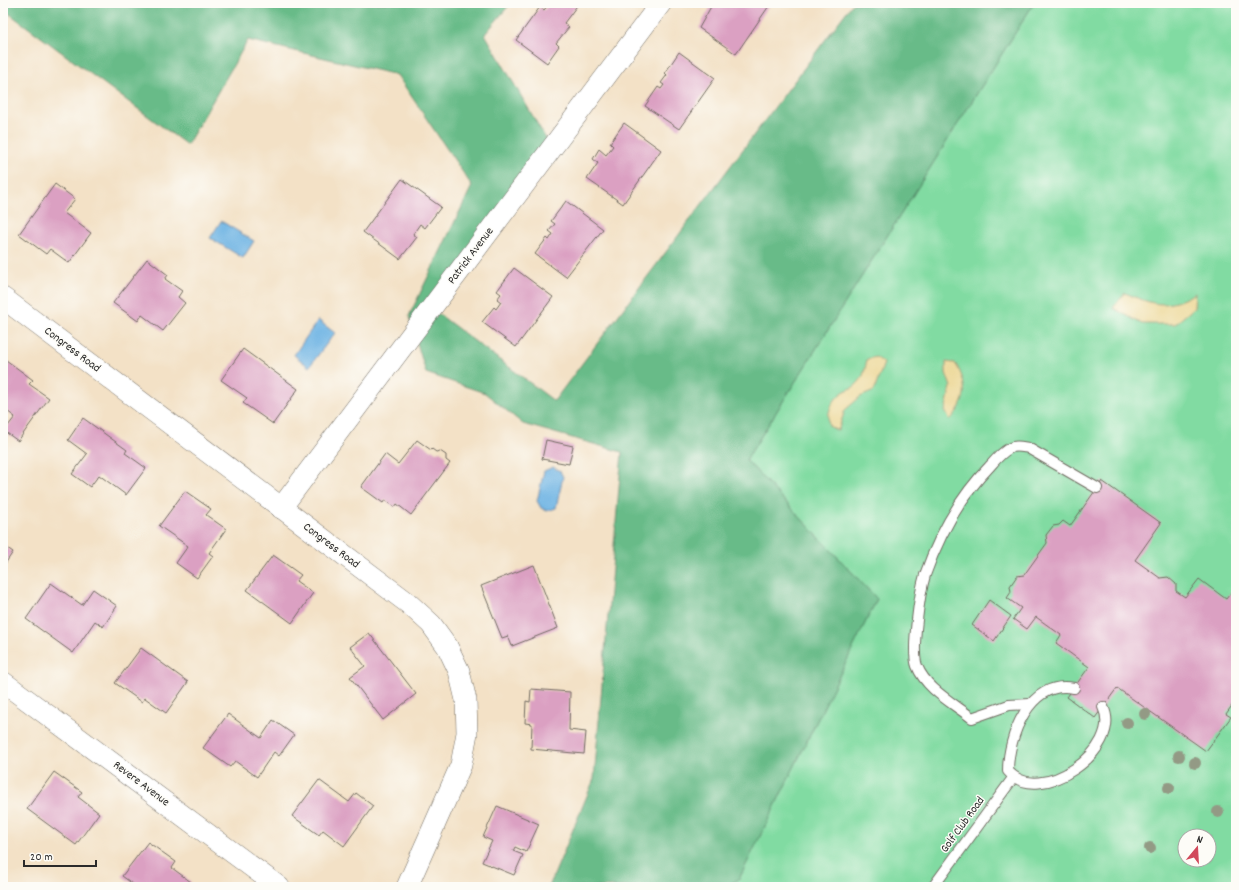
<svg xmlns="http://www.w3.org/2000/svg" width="1239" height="890" viewBox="0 0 1239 890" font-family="Dekko,sans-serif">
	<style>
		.green { fill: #81dba2; stroke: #568366; fill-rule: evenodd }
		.forest { fill: #68bb88; stroke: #4a735a }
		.sand { fill: #eeda9e; stroke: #8c8264 }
		.water { fill: #6cb2e3; stroke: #4c6e87 }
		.building { fill: #dba0c2 }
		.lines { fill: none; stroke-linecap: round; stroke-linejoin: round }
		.service-casing { stroke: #716b61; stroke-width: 12 }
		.minor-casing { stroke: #716b61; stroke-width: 22 }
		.service { stroke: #fff; stroke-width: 10 }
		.minor { stroke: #fff; stroke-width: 21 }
		.tree { fill: #939a85 }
		.labels { text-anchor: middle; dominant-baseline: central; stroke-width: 3; stroke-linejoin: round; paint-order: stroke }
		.street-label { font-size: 12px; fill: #2b2b2b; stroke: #fdfcf7 }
	</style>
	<rect width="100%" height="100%" fill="#fdfcf7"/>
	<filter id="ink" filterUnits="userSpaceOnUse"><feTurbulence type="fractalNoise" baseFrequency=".025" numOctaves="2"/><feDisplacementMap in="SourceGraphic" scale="8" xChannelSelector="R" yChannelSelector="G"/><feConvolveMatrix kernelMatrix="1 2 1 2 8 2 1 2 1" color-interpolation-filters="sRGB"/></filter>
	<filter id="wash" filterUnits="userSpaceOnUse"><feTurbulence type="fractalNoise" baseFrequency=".012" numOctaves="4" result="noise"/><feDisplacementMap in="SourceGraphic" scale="16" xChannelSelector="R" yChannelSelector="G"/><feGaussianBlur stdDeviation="0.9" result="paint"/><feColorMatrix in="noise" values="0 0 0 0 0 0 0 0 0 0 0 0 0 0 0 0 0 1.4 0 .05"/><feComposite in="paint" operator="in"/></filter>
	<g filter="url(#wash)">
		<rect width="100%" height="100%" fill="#f3e1c6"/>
		<path class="green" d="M 1034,3 L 1236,3 L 1236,887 L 725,887 L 739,879 L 877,599 L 746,460 ZM 1185,836 L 1209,836 L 1209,860 L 1185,860 Z"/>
		<path class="forest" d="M 3,3 L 511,3 L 485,34 L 552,149 L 432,309 L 554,401 L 853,3 L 1034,3 L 746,460 L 877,599 L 739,879 L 725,887 L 549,887 L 594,779 L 622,452 L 523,424 L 485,393 L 426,373 L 409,316 L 472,186 L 397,75 L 248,40 L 187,145 L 3,9 Z"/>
		<g class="sand">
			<path d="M 1125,293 C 1154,305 1167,310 1195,293 L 1194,308 L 1175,324 L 1142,324 L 1113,308 Z"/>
			<path d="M 876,357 L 884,363 L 874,391 L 860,397 L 845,410 L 838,431 L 829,426 C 826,413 832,399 845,391 C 849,389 853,388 856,385 C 864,378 865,369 867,359 Z"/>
			<path d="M 946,362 L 955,363 C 969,385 967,402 950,420 L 945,411 L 951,387 L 946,373 Z"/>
		</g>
		<g class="water">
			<path d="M 221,221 L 254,241 L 243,258 L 210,238 Z"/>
			<path d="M 318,320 L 335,333 L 309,367 L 294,355 Z"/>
			<path d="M 553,467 L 560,471 L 563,477 L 556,508 L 547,511 L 541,508 L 537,501 L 544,471 Z"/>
		</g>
		<g id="blocks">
			<g class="building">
				<path d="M 550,3 L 579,3 L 564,23 L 569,27 L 556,43 L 559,46 L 547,63 L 516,40 L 540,7 L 544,10 Z"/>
				<path d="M 713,3 L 771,3 L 736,54 L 699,28 Z"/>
				<path d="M 679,52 L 715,78 L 679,129 L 645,106 L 658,87 L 661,89 L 664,85 L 661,83 L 667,75 L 665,73 Z"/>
				<path d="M 624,123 L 661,150 L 623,204 L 587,179 L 598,163 L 593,159 L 599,149 L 606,155 L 613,146 L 610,143 Z"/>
				<path d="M 402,179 L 441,207 L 425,228 L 420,224 L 413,234 L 417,237 L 400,259 L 363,232 Z"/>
				<path d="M 55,184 L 75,199 L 64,213 L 91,233 L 69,263 L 50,249 L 46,254 L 19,234 Z"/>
				<path d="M 566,201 L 603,229 L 566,277 L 535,254 L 547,238 L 549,240 L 553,234 L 549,231 L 555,224 L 551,221 Z"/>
				<path d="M 147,259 L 168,275 L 165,279 L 182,291 L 178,297 L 185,303 L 163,331 L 142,315 L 138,321 L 113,303 Z"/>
				<path d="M 514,268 L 553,297 L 516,347 L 482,322 L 494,307 L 496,309 L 501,302 L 497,299 L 501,294 L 497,291 Z"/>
				<path d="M 243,349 L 298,389 L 273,424 L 243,403 L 247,398 L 221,380 Z"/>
				<path d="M 6,360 L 33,380 L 29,384 L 49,398 L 18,441 L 4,431 L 15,417 L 3,408 L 3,364 Z"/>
				<path d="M 83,418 L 127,450 L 125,453 L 146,468 L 126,495 L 99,475 L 90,487 L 72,474 L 87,454 L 68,440 Z"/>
				<path d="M 417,440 L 431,450 L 432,449 L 436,452 L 440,451 L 446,455 L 446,460 L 450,463 L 411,515 L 397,504 L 395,507 L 385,500 L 383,503 L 361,487 L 385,454 L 398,464 Z"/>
				<path d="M 546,440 L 573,446 L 569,464 L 542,459 Z"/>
				<path d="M 1102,481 L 1161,523 L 1135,560 L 1160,578 L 1168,577 L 1176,584 L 1176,591 L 1185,597 L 1199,579 L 1226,599 L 1236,586 L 1236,700 L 1226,714 L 1231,717 L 1206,751 L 1117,688 L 1095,718 L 1067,697 L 1089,667 L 1056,643 L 1061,635 L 1036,617 L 1027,629 L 1013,619 L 1021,608 L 1007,598 L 1011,592 L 1010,586 L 1017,576 L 1024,575 L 1047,543 L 1046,535 L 1053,526 L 1059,525 L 1063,521 L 1070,526 Z"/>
				<path d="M 185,491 L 211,509 L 206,515 L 226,529 L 209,553 L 213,556 L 197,578 L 176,563 L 188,546 L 159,526 Z"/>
				<path d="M 3,545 L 13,552 L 3,567 Z"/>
				<path d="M 273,555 L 301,575 L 296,581 L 313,593 L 292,623 L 247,590 Z"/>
				<path d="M 534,565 L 558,628 L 512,646 L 508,636 L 502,638 L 481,586 Z"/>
				<path d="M 51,583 L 82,605 L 93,589 L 117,606 L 103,627 L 95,621 L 73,653 L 26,619 Z"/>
				<path d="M 989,600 L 1011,616 L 994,641 L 972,625 Z"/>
				<path d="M 369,633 L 416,694 L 383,720 L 350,677 L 365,666 L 350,647 Z"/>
				<path d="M 141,648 L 188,682 L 166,713 L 145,698 L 142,702 L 115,683 Z"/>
				<path d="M 531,689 L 570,692 L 569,730 L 586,732 L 584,754 L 531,749 L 532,724 L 525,723 L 526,701 L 530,702 Z"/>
				<path d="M 228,714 L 261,738 L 273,720 L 294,735 L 279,756 L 274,752 L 257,777 L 235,761 L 230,767 L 203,748 Z"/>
				<path d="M 54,772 L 82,792 L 78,797 L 99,813 L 76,845 L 27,809 Z"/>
				<path d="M 319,780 L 349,802 L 356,793 L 373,806 L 344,846 L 323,830 L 319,835 L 292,816 Z"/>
				<path d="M 497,806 L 539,824 L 526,852 L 515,847 L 513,851 L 523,855 L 514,875 L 482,862 L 492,841 L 483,837 Z"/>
				<path d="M 148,842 L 176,862 L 172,868 L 191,882 L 187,887 L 137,887 L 122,876 Z"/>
			</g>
		</g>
	</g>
	<g filter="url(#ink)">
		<use href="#blocks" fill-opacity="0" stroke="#716b61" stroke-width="1"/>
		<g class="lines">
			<g class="service-casing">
				<g id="service">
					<path d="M 1074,688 C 1029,679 1008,737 1008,771 C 1039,808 1124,749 1103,707"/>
					<path d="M 1030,704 L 1009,705 L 972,718 C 953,703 926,689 917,666 C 911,650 920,592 925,575 C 939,535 961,496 990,466 C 996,459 1002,452 1010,448 C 1016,445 1022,447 1028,448 L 1097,488"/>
					<path d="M 933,887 L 1013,778"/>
				</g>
			</g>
			<g class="minor-casing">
				<g id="minor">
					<path d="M 3,298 L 408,603 L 431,624 L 447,646 L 459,671 L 466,700 L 467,733 L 461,765 L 407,887"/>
					<path d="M 281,508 L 661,3"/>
					<path d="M 3,682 L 279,887"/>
				</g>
			</g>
			<use href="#service" class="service"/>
			<use href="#minor" class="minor"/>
		</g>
		<g class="tree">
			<circle cx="1145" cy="714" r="6"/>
			<circle cx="1127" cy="723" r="6"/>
			<circle cx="1179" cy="756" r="6"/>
			<circle cx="1195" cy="763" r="6"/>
			<circle cx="1169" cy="788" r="6"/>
			<circle cx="1218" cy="812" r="6"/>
			<circle cx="1150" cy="848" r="6"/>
		</g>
	</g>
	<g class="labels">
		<g class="street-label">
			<text transform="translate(471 256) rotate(-53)">Patrick Avenue</text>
			<text transform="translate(72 350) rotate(37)">Congress Road</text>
			<text transform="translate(331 546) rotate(37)">Congress Road</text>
			<text transform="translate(141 784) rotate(37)">Revere Avenue</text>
			<text transform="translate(963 825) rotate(-54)">Golf Club Road</text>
		</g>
	</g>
	<rect width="1239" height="890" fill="none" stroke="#fdfcf7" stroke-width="16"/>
	<g transform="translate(1197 848) rotate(18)"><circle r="19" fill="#fdfcf7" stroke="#a9a8a5"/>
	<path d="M0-3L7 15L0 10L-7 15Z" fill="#d1495b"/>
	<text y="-6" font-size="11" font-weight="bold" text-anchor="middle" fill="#2b2b2b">N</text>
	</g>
	<path d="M24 860v6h72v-6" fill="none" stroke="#2b2b2b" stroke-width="2"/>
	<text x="30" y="860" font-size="12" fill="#2b2b2b" stroke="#fdfcf7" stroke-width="3" paint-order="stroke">20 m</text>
</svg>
